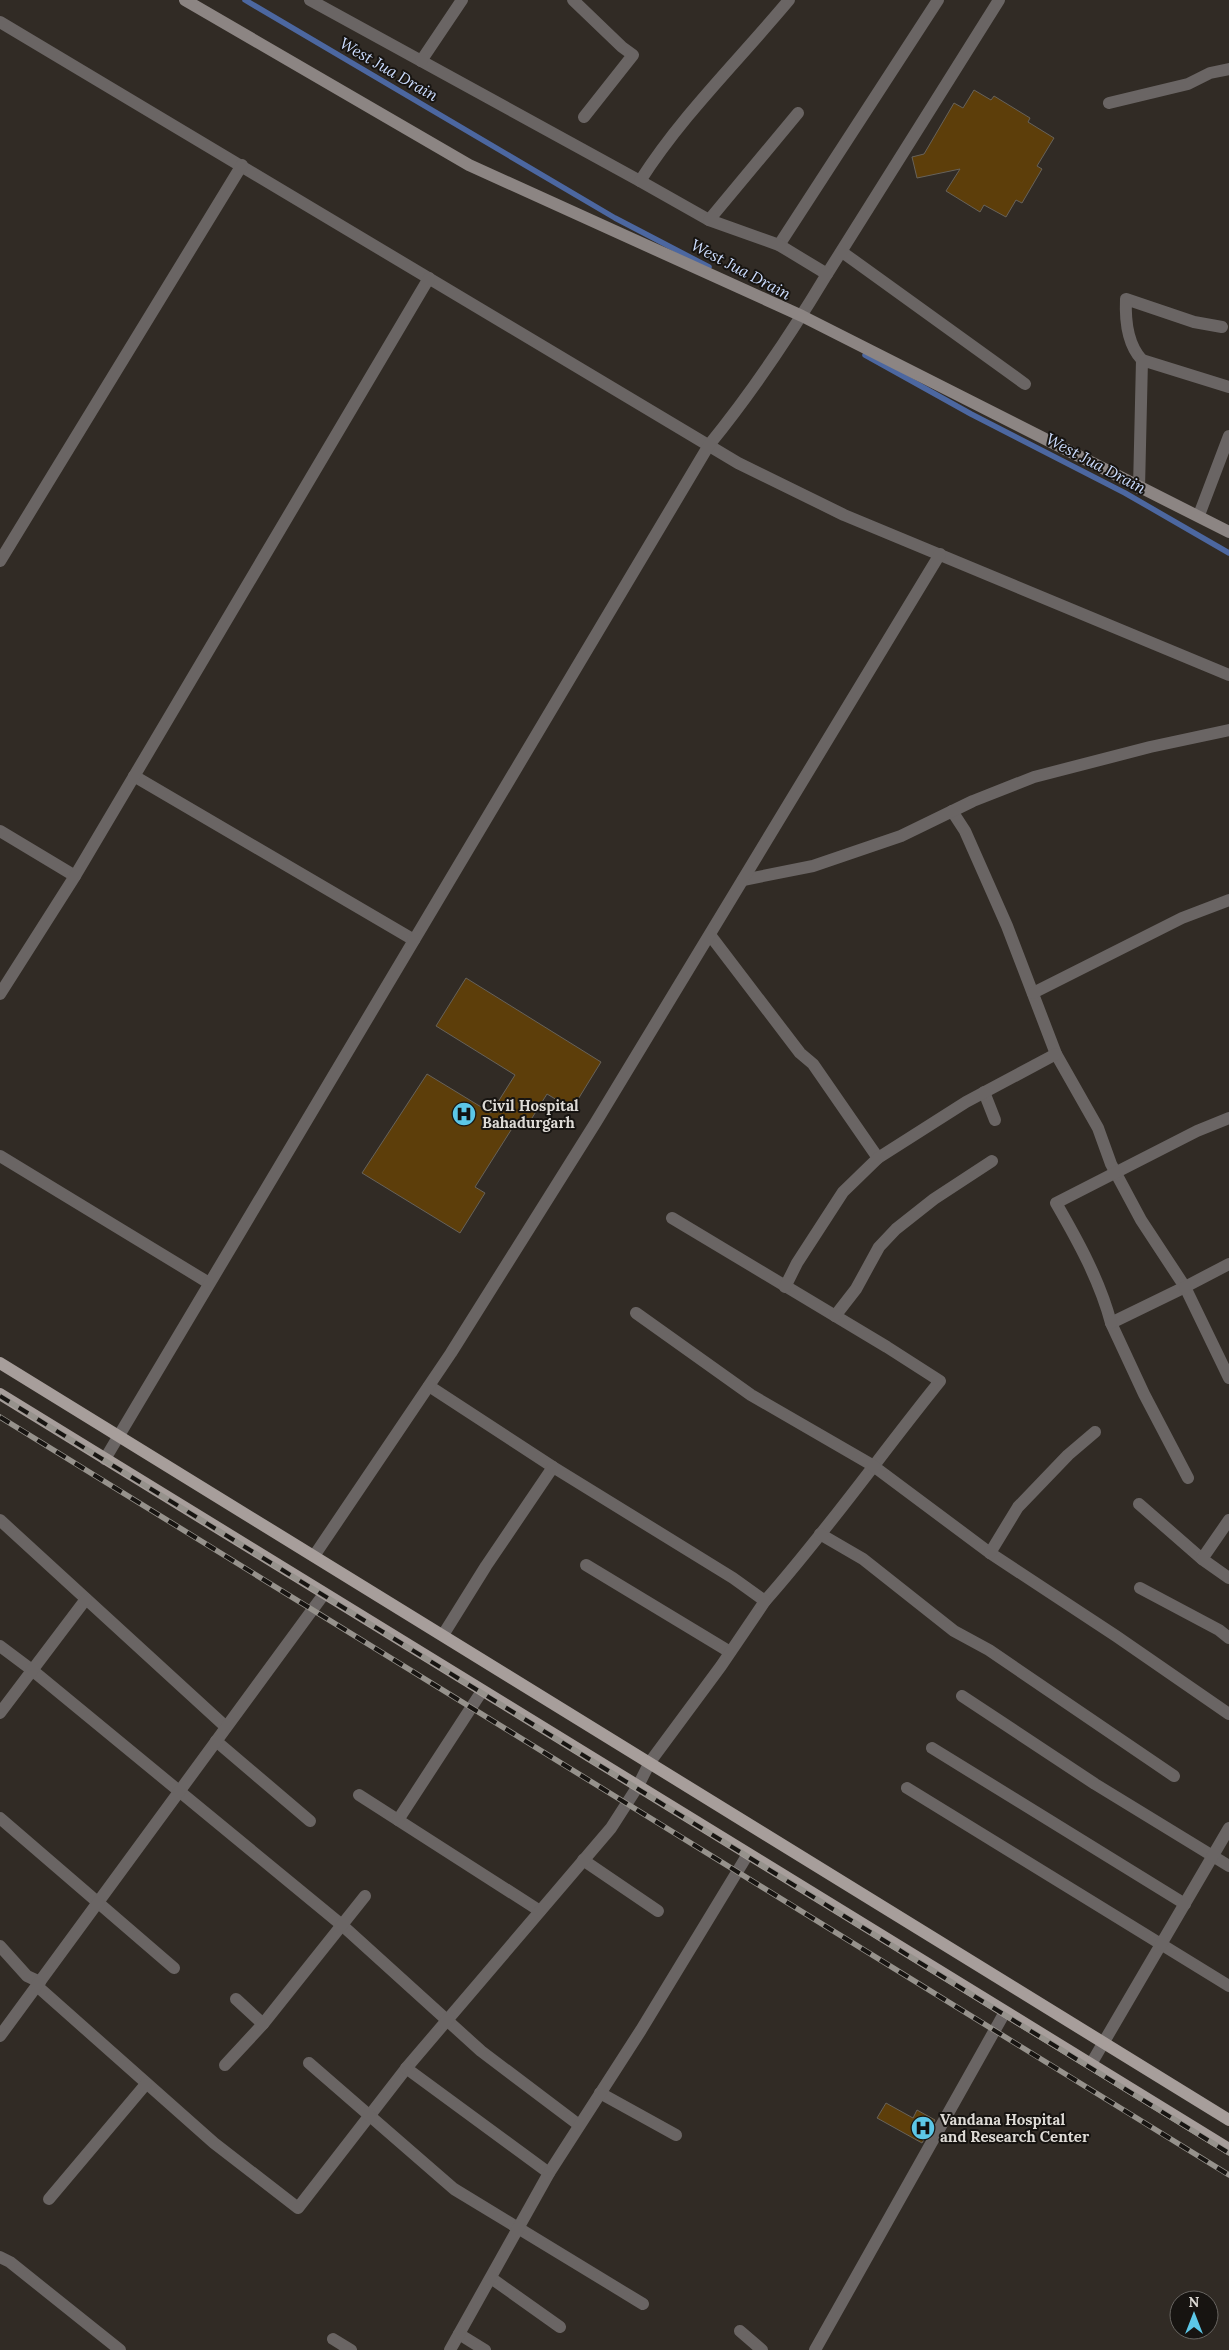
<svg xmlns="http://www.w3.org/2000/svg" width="1229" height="2350" viewBox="0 0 1229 2350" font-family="Lora,serif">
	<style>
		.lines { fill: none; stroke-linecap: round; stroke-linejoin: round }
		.stream { stroke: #4c67a0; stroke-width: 5.5 }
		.building { fill: #5d3e0a; stroke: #67625a }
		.street { stroke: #6a6564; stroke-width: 12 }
		.secondary { stroke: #8c8583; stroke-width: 12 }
		.primary { stroke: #a79e9b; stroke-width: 12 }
		.rail-casing { stroke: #96928c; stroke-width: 5.5 }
		.rail { stroke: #171411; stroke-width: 4; stroke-dasharray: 11; stroke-linecap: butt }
		.labels { text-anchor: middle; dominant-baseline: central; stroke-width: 4; stroke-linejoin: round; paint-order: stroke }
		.poi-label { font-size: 15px; font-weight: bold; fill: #dedbd6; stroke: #171411; text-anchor: start }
		.water-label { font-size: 16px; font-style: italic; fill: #cdf; stroke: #171411 }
	</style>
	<rect width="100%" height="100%" fill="#312b25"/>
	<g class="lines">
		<g class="stream">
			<path d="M 245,0 L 615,218 L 709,267"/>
			<path d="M 865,355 L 971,414 L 1125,493 L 1229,553"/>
		</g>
	</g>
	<g class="building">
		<path d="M 974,90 L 991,100 L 994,96 L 1030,118 L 1028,122 L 1054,138 L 1037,166 L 1042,169 L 1022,203 L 1016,200 L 1006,217 L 984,205 L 980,212 L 946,191 L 960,169 L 917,178 L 912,157 L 924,154 L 954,103 L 963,108 Z"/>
		<path d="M 466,978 L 601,1062 L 572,1109 L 547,1094 L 527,1126 L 518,1119 L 475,1187 L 485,1193 L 460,1233 L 362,1173 L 427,1074 L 491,1113 L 515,1075 L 436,1026 Z"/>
		<path d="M 886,2103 L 913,2118 L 917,2110 L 935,2120 L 922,2143 L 877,2118 Z"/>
	</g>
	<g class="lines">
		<g class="street">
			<path d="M 310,0 L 640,181"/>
			<path d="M 573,0 L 622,47 L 633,55 L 584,117"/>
			<path d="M 0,22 L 738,463 L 844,515 L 1229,675"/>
			<path d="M 421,61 L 462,0"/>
			<path d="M 1109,103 L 1188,84 L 1210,73 L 1229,69"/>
			<path d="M 709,220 L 640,181 C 682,115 739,60 789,0"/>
			<path d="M 779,245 L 938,0"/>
			<path d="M 842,252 L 1025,384"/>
			<path d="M 827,274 L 999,0"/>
			<path d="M 1142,360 C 1128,345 1125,320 1126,299 L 1194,322 L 1222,327"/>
			<path d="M 1139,488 L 1142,360 L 1229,387"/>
			<path d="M 1199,515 L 1229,436"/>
			<path d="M 0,561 L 242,165"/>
			<path d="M 134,776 L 414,940"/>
			<path d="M 952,811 L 965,831 L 1007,926 L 1056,1054 L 1098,1128 L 1111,1164 L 1141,1220 L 1185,1287 L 1111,1323 L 1144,1394 L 1188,1478"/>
			<path d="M 0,831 L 75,876"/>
			<path d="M 743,880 L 813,866 L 901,836 L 973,801 L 1034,777 L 1150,747 L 1229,730"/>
			<path d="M 710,935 L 800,1053 L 813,1064 L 878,1158"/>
			<path d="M 1033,993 L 1182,918 L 1229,900"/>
			<path d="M 0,994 L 75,876 L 429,278"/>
			<path d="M 984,1092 L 995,1120"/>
			<path d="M 0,1156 L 209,1283"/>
			<path d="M 672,1218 L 887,1347 L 940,1381 C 881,1454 827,1531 765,1601"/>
			<path d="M 1229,1264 L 1185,1287 L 1229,1378"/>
			<path d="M 785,1287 L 797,1263 L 843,1192 L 878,1158 L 966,1102 L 1056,1054"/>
			<path d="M 636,1313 L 751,1395 L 872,1465 L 990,1553 L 1116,1636 L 1229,1714"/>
			<path d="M 835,1316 L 856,1289 L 879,1247 L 896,1229 L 934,1199 L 992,1161"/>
			<path d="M 1111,1323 C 1100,1281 1078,1241 1056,1203 L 1197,1131 L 1229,1118"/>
			<path d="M 429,1386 L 553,1467"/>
			<path d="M 105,1459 L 709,445 C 753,391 791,334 827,274 L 779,245 L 709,220 L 798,113"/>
			<path d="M 1139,1504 L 1202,1559"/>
			<path d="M 0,1520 L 226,1727"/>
			<path d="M 1229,1520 L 1202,1559 L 1229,1578"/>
			<path d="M 820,1534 L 863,1559 L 954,1631 L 989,1650 L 1174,1776"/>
			<path d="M 990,1553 L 1018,1507 L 1068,1455 L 1095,1432"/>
			<path d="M 314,1556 L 451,1353 L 596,1122 L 940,554"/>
			<path d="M 586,1565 L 730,1652"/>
			<path d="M 1140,1588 L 1219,1630 L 1229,1638"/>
			<path d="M 0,1646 L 32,1670 L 343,1926 L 481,2051 L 579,2125"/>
			<path d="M 962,1696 L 1095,1784 L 1229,1866"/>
			<path d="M 0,1713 L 86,1599"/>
			<path d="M 216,1741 L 310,1821"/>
			<path d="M 932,1748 L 1185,1904"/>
			<path d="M 907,1788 L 1229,1986"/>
			<path d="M 359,1795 L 540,1911"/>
			<path d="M 0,1818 L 174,1968"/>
			<path d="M 398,1820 L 482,1691"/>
			<path d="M 583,1860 L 658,1911"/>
			<path d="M 0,1946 L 27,1976 L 40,1982"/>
			<path d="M 37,1986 L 214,2143 L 298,2208 L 408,2066 L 611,1828 L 638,1786 L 650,1762 L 721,1666 L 765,1601 L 733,1578 L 553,1467 L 486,1566 L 443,1635"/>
			<path d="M 236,1999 L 263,2024"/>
			<path d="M 0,2036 L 324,1594"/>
			<path d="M 309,2063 L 454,2189 L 643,2304"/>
			<path d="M 1091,2064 L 1229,1828"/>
			<path d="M 225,2065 L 263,2024 L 365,1896"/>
			<path d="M 406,2068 L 549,2173"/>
			<path d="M 600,2093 L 676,2135"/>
			<path d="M 49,2199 L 146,2084"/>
			<path d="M 0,2257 L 10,2262 L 120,2350"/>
			<path d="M 491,2278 L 560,2327"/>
			<path d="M 740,2331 L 762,2350"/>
			<path d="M 459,2334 L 485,2350"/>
			<path d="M 333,2339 L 351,2350"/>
			<path d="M 450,2350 L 549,2173 L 641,2030 L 748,1854"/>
			<path d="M 815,2350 L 1005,2012"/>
		</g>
		<path class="secondary" d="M 185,0 L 469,165 L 802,316 L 1229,532"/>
		<g class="primary">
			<path d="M 0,1363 L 1229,2120"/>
			<path d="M 0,1394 L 1229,2149"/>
		</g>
		<g class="rail-casing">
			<g id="rail">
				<path d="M 0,1396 L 1229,2153"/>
				<path d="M 0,1417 L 1229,2175"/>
			</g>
		</g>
		<use href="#rail" class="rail"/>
	</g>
	<defs>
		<g id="hospital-disc" transform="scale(1.25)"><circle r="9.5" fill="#5cc7e7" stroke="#171411"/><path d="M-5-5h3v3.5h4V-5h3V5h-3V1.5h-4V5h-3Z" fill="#111"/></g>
	</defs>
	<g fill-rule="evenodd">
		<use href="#hospital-disc" x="464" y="1114"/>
		<use href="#hospital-disc" x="923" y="2128"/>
	</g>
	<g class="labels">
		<g class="poi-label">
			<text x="482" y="1105">Civil Hospital<tspan x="482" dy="17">Bahadurgarh</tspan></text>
			<text x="940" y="2119">Vandana Hospital<tspan x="940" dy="17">and Research Center</tspan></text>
		</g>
		<g class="water-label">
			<text transform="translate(389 69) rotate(30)">West Jua Drain</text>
			<text transform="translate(741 269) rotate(28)">West Jua Drain</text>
			<text transform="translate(1096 463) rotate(28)">West Jua Drain</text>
		</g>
	</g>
	<g transform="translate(1194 2315)"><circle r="24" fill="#171411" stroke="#676460"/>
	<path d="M0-4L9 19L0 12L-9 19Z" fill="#5cc7e7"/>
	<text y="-8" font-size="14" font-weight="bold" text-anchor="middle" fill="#dedbd6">N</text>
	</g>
</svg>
